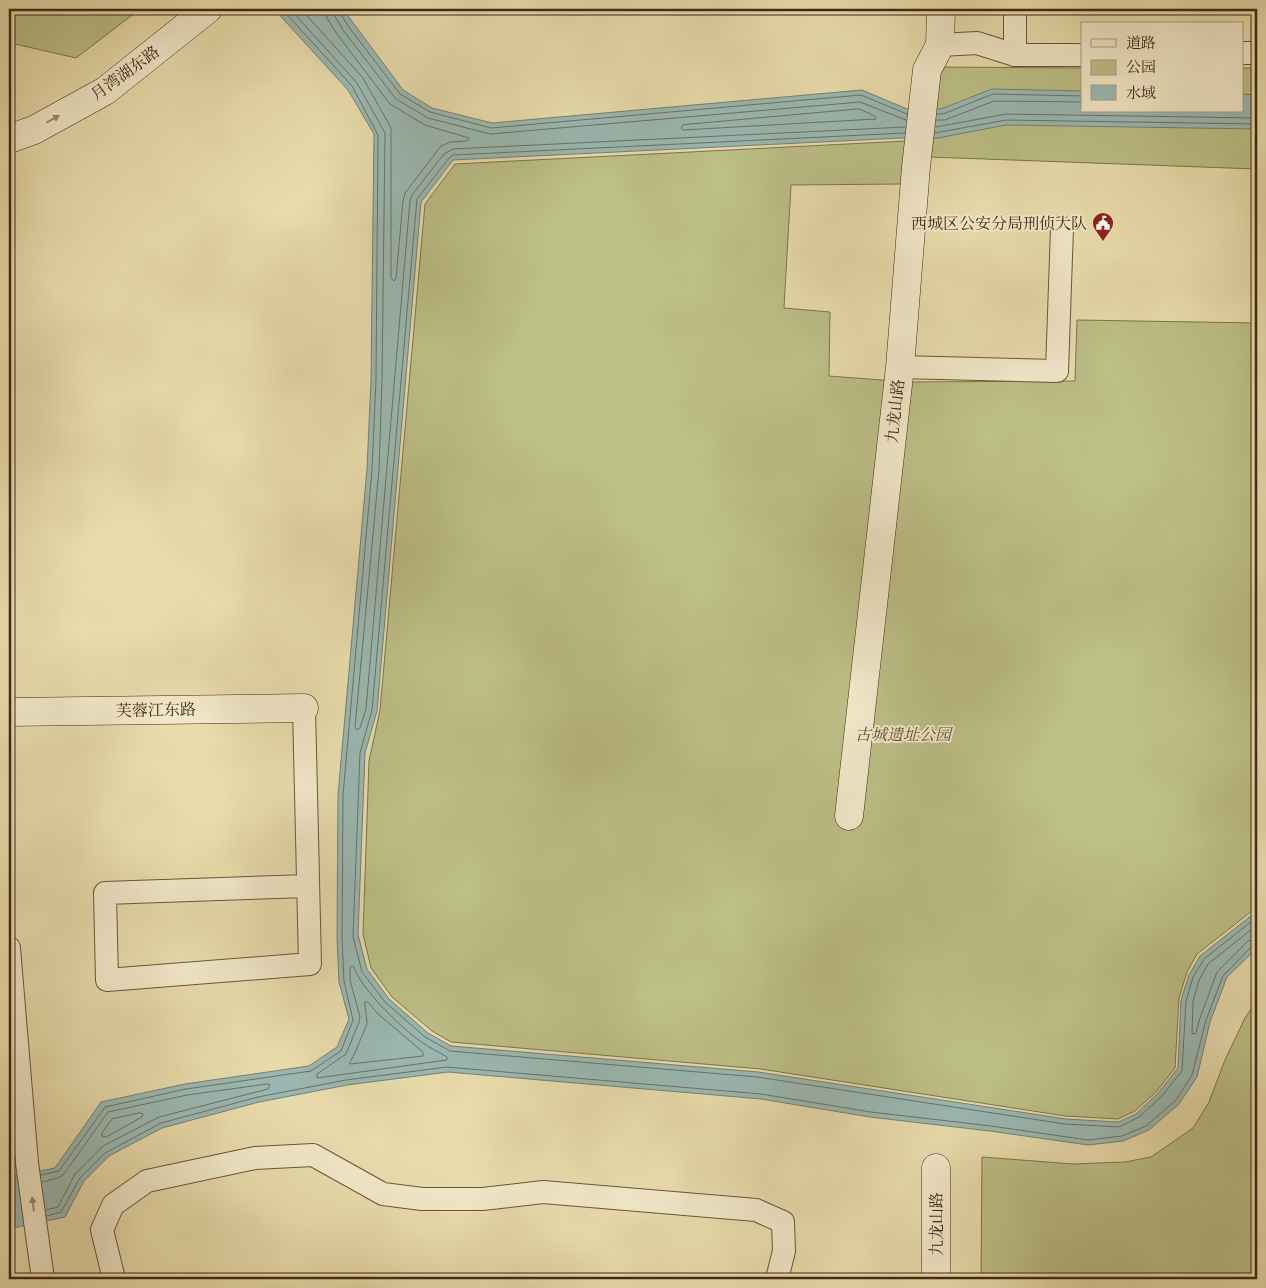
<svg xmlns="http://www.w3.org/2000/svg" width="1266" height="1288" viewBox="0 0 1266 1288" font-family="'IM FELL French Canon','Noto Serif SC',serif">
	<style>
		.green { fill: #bcbf86; stroke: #7f744e }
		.water { fill: #9ab9b3; stroke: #777f74 }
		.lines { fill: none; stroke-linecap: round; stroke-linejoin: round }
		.shore { stroke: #6e7064; stroke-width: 1 }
		.street-casing { stroke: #6c553b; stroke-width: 24 }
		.secondary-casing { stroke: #422815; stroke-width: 29 }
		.street { stroke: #f1e8c9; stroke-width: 22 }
		.secondary { stroke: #f1e8c9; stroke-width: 28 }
		.oneway { fill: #9a886f }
		.labels { text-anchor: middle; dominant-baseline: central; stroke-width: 4; stroke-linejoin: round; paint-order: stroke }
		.street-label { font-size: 16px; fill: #422815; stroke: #f1e8c9 }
		.poi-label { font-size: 16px; fill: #422815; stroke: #f1e8c9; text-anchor: end }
		.park-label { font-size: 16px; font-style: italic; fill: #604e31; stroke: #f1e8c9 }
	</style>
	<rect width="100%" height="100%" fill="#e9dcac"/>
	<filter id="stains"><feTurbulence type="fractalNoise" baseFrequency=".004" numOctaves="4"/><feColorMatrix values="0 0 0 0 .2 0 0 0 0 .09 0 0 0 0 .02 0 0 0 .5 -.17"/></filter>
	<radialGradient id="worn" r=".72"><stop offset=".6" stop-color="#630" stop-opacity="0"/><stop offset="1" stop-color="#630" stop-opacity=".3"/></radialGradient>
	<g class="green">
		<path d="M 9,9 L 140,9 L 76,58 L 15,44 L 9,36 Z"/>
		<path d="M 937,67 L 1082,68 L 1082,111 L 1242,111 L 1242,68 L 1257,68 L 1257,169 L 930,157 Z"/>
		<path d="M 906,141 L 902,184 L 791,185 L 784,308 L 830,312 L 829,376 L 908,382 L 1075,381 L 1077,320 L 1257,323 L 1257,907 L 1197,954 L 1187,972 L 1179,998 L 1175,1068 L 1156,1092 L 1135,1111 L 1118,1119 L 1065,1116 L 761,1069 L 451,1042 L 432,1031 L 392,997 L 371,968 L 363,934 L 369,761 L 380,710 L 425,204 L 455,164 Z"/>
		<path d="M 1257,1000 L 1257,1279 L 981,1279 L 982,1157 L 1073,1164 L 1125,1162 L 1151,1157 L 1193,1128 L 1209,1102 L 1225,1060 L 1245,1018 Z"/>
	</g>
	<path class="water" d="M 274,9 L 343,9 L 403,90 L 432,108 L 492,123 L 862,90 L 907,109 L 941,109 L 992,89 L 1082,91 L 1082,111 L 1242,111 L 1242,94 L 1257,95 L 1257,129 L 1006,125 L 938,138 L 902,138 L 453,160 L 421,202 L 377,711 L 365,753 L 358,935 L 367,969 L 389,999 L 428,1033 L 451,1046 L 758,1072 L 1066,1119 L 1118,1122 L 1136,1114 L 1158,1093 L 1178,1068 L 1181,1000 L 1189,975 L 1200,956 L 1257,911 L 1257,948 L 1227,977 L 1210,1022 L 1197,1077 L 1179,1104 L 1149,1130 L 1123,1141 L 1088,1145 L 990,1131 L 870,1117 L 761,1099 L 448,1072 L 347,1085 L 259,1102 L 162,1128 L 109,1156 L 84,1181 L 65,1217 L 9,1229 L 9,1177 L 55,1168 L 101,1102 L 185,1084 L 309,1066 L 337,1047 L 349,1019 L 339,982 L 337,938 L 338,795 L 367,469 L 371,380 L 374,134 L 348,90 Z"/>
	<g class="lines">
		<g class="shore">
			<path d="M 290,9 L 357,83 L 385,133 L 382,380 L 379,470 L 355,727 L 357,730 L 360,728 L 366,709 L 410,201 L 412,195 L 444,154 L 453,149 L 905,127"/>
			<path d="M 301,9 L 363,78 L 391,128 L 391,278 L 394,281 L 396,278 L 403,201 L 405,193 L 441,146 L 450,142 L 467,141 L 469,138 L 425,125 L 390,104 L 337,34 L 327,18 L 325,9"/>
			<path d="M 333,9 L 334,15 L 343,30 L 396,99 L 428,118 L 490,134 L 860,102 L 906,120"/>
			<path d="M 339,9 L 340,13 L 348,26 L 400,94 L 430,112 L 491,128 L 861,95 L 907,114"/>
			<path d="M 859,109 L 875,116 L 876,119 L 683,130 L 681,128 L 683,125 Z"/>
			<path d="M 937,114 L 943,114 L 993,94 L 1082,96"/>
			<path d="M 936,120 L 945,120 L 994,101 L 1082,102"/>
			<path d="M 936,127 L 1006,114 L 1257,118"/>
			<path d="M 905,133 L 453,155 L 449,158 L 417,199 L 372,710 L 360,753 L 353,937 L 362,972 L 385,1002 L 425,1037 L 450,1051 L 757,1077 L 1065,1124 L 1119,1127 L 1139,1117 L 1162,1096 L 1182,1071 L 1186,1001 L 1193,977 L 1204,959 L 1257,917"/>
			<path d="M 935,133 L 1006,120 L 1257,124"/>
			<path d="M 1257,925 L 1208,964 L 1199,980 L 1193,1002 L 1192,1034 L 1196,1033 L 1200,1018 L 1217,972 L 1248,941 L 1257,938"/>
			<path d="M 352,966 L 354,967 C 360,988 404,1031 423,1043 C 430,1048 439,1052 447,1057 L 447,1060 L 317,1078 L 317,1074 L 346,1054 L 359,1022 L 360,1017 L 350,980 L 350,968 Z"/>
			<path d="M 365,1002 L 368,1002 L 377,1013 L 423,1052 L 423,1056 L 350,1064 L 350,1062 L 354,1055 L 367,1024 Z"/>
			<path d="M 140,1113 L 143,1114 L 142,1117 L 106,1137 L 102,1136 L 102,1133 L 112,1119 Z"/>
			<path d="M 41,1175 L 59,1171 L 105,1107 L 186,1089 L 311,1071 L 341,1051 L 353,1020 L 344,981 L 342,938 L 343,795 L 372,470 L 376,380 L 378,135 L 352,86 L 282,9"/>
			<path d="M 42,1182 L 58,1178 L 63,1175 L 108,1112 L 187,1095 L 267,1084 L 270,1085 L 268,1089 L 159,1117 L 103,1146 L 75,1174 L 58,1207 L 46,1210"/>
			<path d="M 47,1216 L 61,1212 L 80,1178 L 105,1153 L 161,1123 L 258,1097 L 346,1080 L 447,1067 L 761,1094 L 871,1112 L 991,1126 L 1088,1140 L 1122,1136 L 1146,1126 L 1176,1100 L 1192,1075 L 1206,1020 L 1223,976 L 1252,946 L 1257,944"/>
		</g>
		<g class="street-casing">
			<g id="street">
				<path d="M 940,45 L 977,43 L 1015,55 L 1082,55"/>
				<path d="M 1242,53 L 1257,53"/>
				<path d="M 1015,55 L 1015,9"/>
				<path d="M 900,367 L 1057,371 L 1062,228"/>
				<path d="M 304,708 L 310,964 L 107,980 L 105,893 L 308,886"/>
				<path d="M 9,948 L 27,1163 L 43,1279"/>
				<path d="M 114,1279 L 102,1230 L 113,1205 L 147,1181 L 255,1158 L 313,1155 L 383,1194 L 422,1199 L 483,1199 L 543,1192 L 756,1210 L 783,1222 L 784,1251 L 777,1279"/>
			</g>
		</g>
		<g class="secondary-casing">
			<g id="secondary">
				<path d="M 9,139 L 34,130 L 105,91 L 208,9"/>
				<path d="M 9,712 L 304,708"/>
				<path d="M 849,816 L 900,367 L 916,167 L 927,70 L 940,45 L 941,9"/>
				<path d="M 936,1279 L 936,1168"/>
			</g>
		</g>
		<use href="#street" class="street"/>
		<use href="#secondary" class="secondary"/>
	</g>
	<defs><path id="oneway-solid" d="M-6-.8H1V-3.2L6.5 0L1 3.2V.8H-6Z" transform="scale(1.25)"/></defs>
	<g class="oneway">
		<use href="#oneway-solid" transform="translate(53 119) rotate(-29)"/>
		<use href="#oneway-solid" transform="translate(33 1204) rotate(-97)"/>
	</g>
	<defs>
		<g id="civic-pin" transform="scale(1.125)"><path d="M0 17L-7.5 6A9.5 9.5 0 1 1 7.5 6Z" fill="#8f2418" stroke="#f1e8c9"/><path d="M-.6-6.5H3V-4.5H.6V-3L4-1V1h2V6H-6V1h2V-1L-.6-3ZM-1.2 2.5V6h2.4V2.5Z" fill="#fff"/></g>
	</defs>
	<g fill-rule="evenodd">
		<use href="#civic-pin" x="1103" y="223"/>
	</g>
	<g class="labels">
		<g class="street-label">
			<text transform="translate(125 73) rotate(-36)">月湾湖东路</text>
			<text transform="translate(895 411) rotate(-84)">九龙山路</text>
			<text transform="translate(156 710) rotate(-1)">芙蓉江东路</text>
			<text transform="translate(936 1224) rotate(-90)">九龙山路</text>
		</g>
		<g class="poi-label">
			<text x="1087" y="223">西城区公安分局刑侦大队</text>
		</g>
		<g class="park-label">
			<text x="903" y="734">古城遗址公园</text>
		</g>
	</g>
	<rect width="1266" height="1288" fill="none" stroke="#e9dcac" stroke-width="30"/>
	<rect x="10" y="10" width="1246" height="1268" fill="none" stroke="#422815" stroke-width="2.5"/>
	<rect x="15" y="15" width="1236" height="1258" fill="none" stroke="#422815"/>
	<rect x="1081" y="22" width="162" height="90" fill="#f1e8c9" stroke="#ab9b81"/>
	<rect x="1091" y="39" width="25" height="8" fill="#f1e8c9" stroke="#ab9b81"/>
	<text x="1126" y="48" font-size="15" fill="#422815">道路</text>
	<rect x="1091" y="60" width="25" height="15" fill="#bcbf86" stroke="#ab9b81"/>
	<text x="1126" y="72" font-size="15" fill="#422815">公园</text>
	<rect x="1091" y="85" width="25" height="15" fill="#9ab9b3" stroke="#ab9b81"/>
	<text x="1126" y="98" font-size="15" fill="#422815">水域</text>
	<rect width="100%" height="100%" filter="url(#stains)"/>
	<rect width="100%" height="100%" fill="url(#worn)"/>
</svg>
